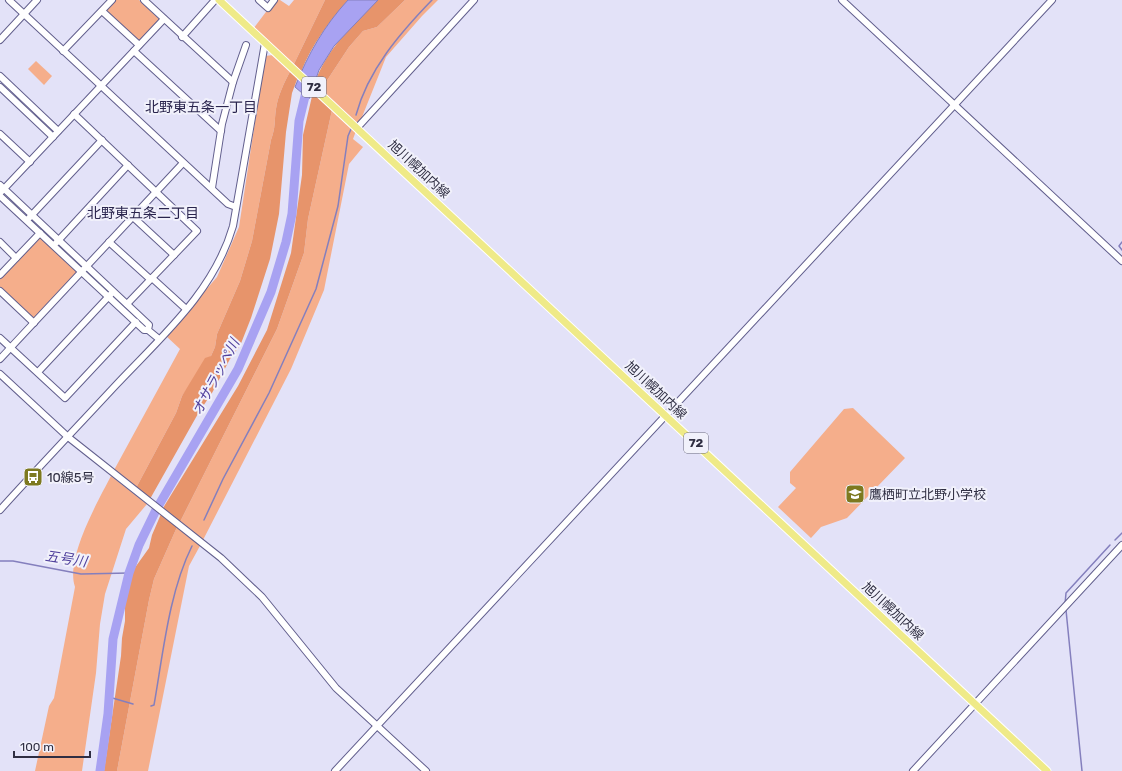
<svg xmlns="http://www.w3.org/2000/svg" width="1122" height="771" viewBox="0 0 1122 771" font-family="Rubik,'Noto Sans JP',sans-serif">
	<style>
		.green { fill: #f5ae8b }
		.forest { fill: #e7946b }
		.water { fill: #a8a2f2; stroke: #847fbd }
		.lines { fill: none; stroke-linecap: round; stroke-linejoin: round }
		.stream { stroke: #847fbd; stroke-width: 1.5 }
		.river { stroke: #a8a2f2; stroke-width: 9 }
		.minor-casing { stroke: #625f8d; stroke-width: 8 }
		.major-casing { stroke: #fff; stroke-width: 9 }
		.minor { stroke: #fff; stroke-width: 6 }
		.major { stroke: #efea88; stroke-width: 7 }
		.labels { text-anchor: middle; dominant-baseline: central; stroke-width: 4; stroke-linejoin: round; paint-order: stroke }
		.shield { fill: #f1f1fb; stroke: #69687a; stroke-width: 1 }
		.shield-label { font-size: 12px; font-weight: bold; fill: #2f2e42 }
		.street-label { font-size: 13px; fill: #2f2e42; stroke: #f1f1fb }
		.poi-label { font-size: 13px; fill: #2f2e42; stroke: #f1f1fb; text-anchor: start }
		.neighbourhood-label { font-size: 14px; fill: #2a254e; stroke: #f1f1fb }
		.water-label { font-size: 14px; font-style: italic; fill: #4f3f9c; stroke: #f1f1fb }
	</style>
	<rect width="100%" height="100%" fill="#e3e2f8"/>
	<g class="green">
		<path d="M 114,0 L 139,0 L 160,20 L 138,42 L 105,10 Z"/>
		<path d="M 275,0 L 280,0 L 289,6 L 294,0 L 325,0 L 294,64 L 253,29 Z"/>
		<path d="M 405,0 L 438,0 L 422,16 L 386,57 L 358,127 L 320,91 L 349,47 L 363,31 L 377,27 Z"/>
		<path d="M 273,55 L 291,70 C 284,83 278,95 276,109 C 274,122 276,126 271,140 L 252,241 L 240,281 L 217,334 L 215,347 L 211,356 L 182,396 L 176,413 L 136,488 L 113,472 L 180,349 L 166,336 L 217,277 L 239,227 L 265,56 Z"/>
		<path d="M 36,61 L 52,76 L 44,85 L 28,69 Z"/>
		<path d="M 332,110 L 356,131 L 353,139 L 363,147 L 349,164 L 324,290 L 291,369 L 203,540 L 180,522 L 277,329 L 304,253 L 308,219 Z"/>
		<path d="M 40,236 L 78,272 L 34,320 L 0,289 L 0,278 Z"/>
		<path d="M 853,408 L 905,458 L 847,518 L 821,527 L 811,538 L 778,507 L 796,488 L 790,483 L 790,472 L 844,409 Z"/>
		<path d="M 111,476 L 147,504 L 126,529 L 105,594 L 100,624 L 96,673 L 82,771 L 35,771 L 49,706 L 54,698 L 75,587 C 65,559 98,501 111,476 Z"/>
		<path d="M 177,527 L 201,544 L 189,566 L 148,771 L 117,771 L 149,600 L 154,579 Z"/>
	</g>
	<g class="forest">
		<path d="M 325,0 L 348,0 C 329,22 312,44 301,72 L 294,64 Z"/>
		<path d="M 378,0 L 405,0 L 377,27 L 363,31 L 349,47 L 320,91 L 314,85 C 326,50 352,25 378,0 Z"/>
		<path d="M 291,70 L 298,77 L 292,93 L 286,132 L 279,214 L 270,259 L 251,318 L 240,346 L 230,359 L 212,393 L 199,412 L 150,499 L 136,488 L 176,413 L 182,396 L 205,358 L 211,356 L 215,347 L 217,334 L 240,281 L 252,241 L 271,140 C 276,126 274,122 276,109 C 278,95 284,83 291,70 Z"/>
		<path d="M 313,92 L 332,110 L 308,219 L 304,253 L 277,329 L 180,522 L 163,508 L 238,386 L 267,330 L 291,253 L 302,175 L 303,135 Z"/>
		<path d="M 161,514 L 177,527 L 154,579 L 149,600 L 117,771 L 104,771 L 121,656 L 122,638 L 125,621 L 125,598 L 134,569 L 149,548 L 152,535 Z"/>
	</g>
	<path class="water" d="M 348,0 L 378,0 L 334,46 L 319,70 L 309,99 L 295,87 C 308,54 324,26 348,0 Z"/>
	<g class="lines">
		<g class="stream">
			<path d="M 356,115 C 368,70 400,33 432,0"/>
			<path d="M 1122,242 L 1119,246 L 1122,250"/>
			<path d="M 204,520 L 223,479 L 269,393 L 316,289 L 338,206 L 348,136 L 351,129"/>
			<path d="M 1115,540 L 1122,533"/>
			<path d="M 0,561 L 13,561 L 81,574 L 129,573"/>
			<path d="M 1065,604 L 1066,593 L 1110,545"/>
			<path d="M 1066,610 L 1082,771"/>
			<path d="M 109,697 L 133,704"/>
			<path d="M 151,706 L 154,705 C 163,654 169,592 192,546"/>
		</g>
		<path class="river" d="M 100,771 L 108,714 L 113,639 L 129,573 L 139,545 L 156,510 L 238,369 L 271,292 L 286,242 L 292,214 L 299,121 L 308,84"/>
		<g class="minor-casing">
			<g id="minor">
				<path d="M 9,0 L 228,204 L 236,207"/>
				<path d="M 144,0 L 233,82"/>
				<path d="M 259,0 L 268,8 L 274,0"/>
				<path d="M 842,0 L 1122,261"/>
				<path d="M 102,11 L 139,45"/>
				<path d="M 182,37 L 215,0"/>
				<path d="M 0,40 L 37,0"/>
				<path d="M 63,51 L 112,0"/>
				<path d="M 134,51 L 221,131"/>
				<path d="M 0,76 L 58,131"/>
				<path d="M 0,87 L 53,137"/>
				<path d="M 74,114 L 197,231 L 127,304"/>
				<path d="M 357,128 L 474,0"/>
				<path d="M 0,134 L 30,162"/>
				<path d="M 0,185 L 149,325 L 148,330 L 159,339"/>
				<path d="M 212,188 L 222,124 L 233,82 L 246,45"/>
				<path d="M 0,193 L 164,19"/>
				<path d="M 0,196 L 144,330 L 148,330"/>
				<path d="M 133,217 L 174,255"/>
				<path d="M 29,218 L 102,140"/>
				<path d="M 0,242 L 16,258"/>
				<path d="M 109,242 L 150,279"/>
				<path d="M 56,243 L 128,165"/>
				<path d="M 0,275 L 40,233"/>
				<path d="M 152,278 L 186,309"/>
				<path d="M 0,291 L 34,323"/>
				<path d="M 0,338 L 65,398 L 136,322"/>
				<path d="M 0,359 L 183,163"/>
				<path d="M 38,372 L 111,294"/>
				<path d="M 0,374 L 68,437 L 221,558 L 262,597 L 336,688 L 426,771"/>
				<path d="M 0,510 C 38,468 77,427 116,385 C 161,337 214,292 233,226 L 265,43"/>
				<path d="M 335,771 L 1052,0"/>
				<path d="M 913,771 L 1122,545"/>
			</g>
		</g>
		<g class="major-casing">
			<path id="major" d="M 219,0 L 1047,771"/>
		</g>
		<use href="#minor" class="minor"/>
		<use href="#major" class="major"/>
	</g>
	<defs>
		<g id="bus-square" transform="scale(1)"><rect x="-9" y="-9" width="18" height="18" rx="4" fill="#7d791f" stroke="#f1f1fb"/><path d="M-5-6H5V4H4V6H2V4H-2V6H-4V4H-5ZM-3.5-4V0h7V-4ZM-3.5 1.2v1.5H-2V1.2ZM2 1.2v1.5H3.5V1.2Z" fill="#fff"/></g>
		<g id="school-square" transform="scale(1)"><rect x="-9" y="-9" width="18" height="18" rx="4" fill="#7d791f" stroke="#f1f1fb"/><path d="M0-5L7-2L0 1L-7-2ZM-4 1L0 2.5L4 1V4Q0 6-4 4Z" fill="#fff"/></g>
	</defs>
	<g fill-rule="evenodd">
		<use href="#bus-square" x="33" y="477"/>
		<use href="#school-square" x="855" y="494"/>
	</g>
	<g class="labels">
		<g class="shield">
			<rect x="302" y="77" width="24" height="20" rx="3"/>
			<rect x="684" y="433" width="24" height="20" rx="3"/>
		</g>
		<g class="shield-label">
			<text x="314" y="87">72</text>
			<text x="696" y="443">72</text>
		</g>
		<g class="street-label">
			<text transform="translate(419 169) rotate(43)">旭川幌加内線</text>
			<text transform="translate(656 390) rotate(43)">旭川幌加内線</text>
			<text transform="translate(893 611) rotate(43)">旭川幌加内線</text>
		</g>
		<g class="poi-label">
			<text x="47" y="477">10線5号</text>
			<text x="869" y="494">鷹栖町立北野小学校</text>
		</g>
		<g class="neighbourhood-label">
			<text x="201" y="107">北野東五条一丁目</text>
			<text x="143" y="213">北野東五条二丁目</text>
		</g>
		<g class="water-label">
			<text transform="translate(216 377) rotate(-62)">オサラッペ川</text>
			<text transform="translate(66 559) rotate(9)">五号川</text>
		</g>
	</g>
	<path d="M14 751v6h76v-6" fill="none" stroke="#2f2e42" stroke-width="2"/>
	<text x="20" y="751" font-size="12" fill="#2f2e42" stroke="#f1f1fb" stroke-width="3" paint-order="stroke">100 m</text>
</svg>
